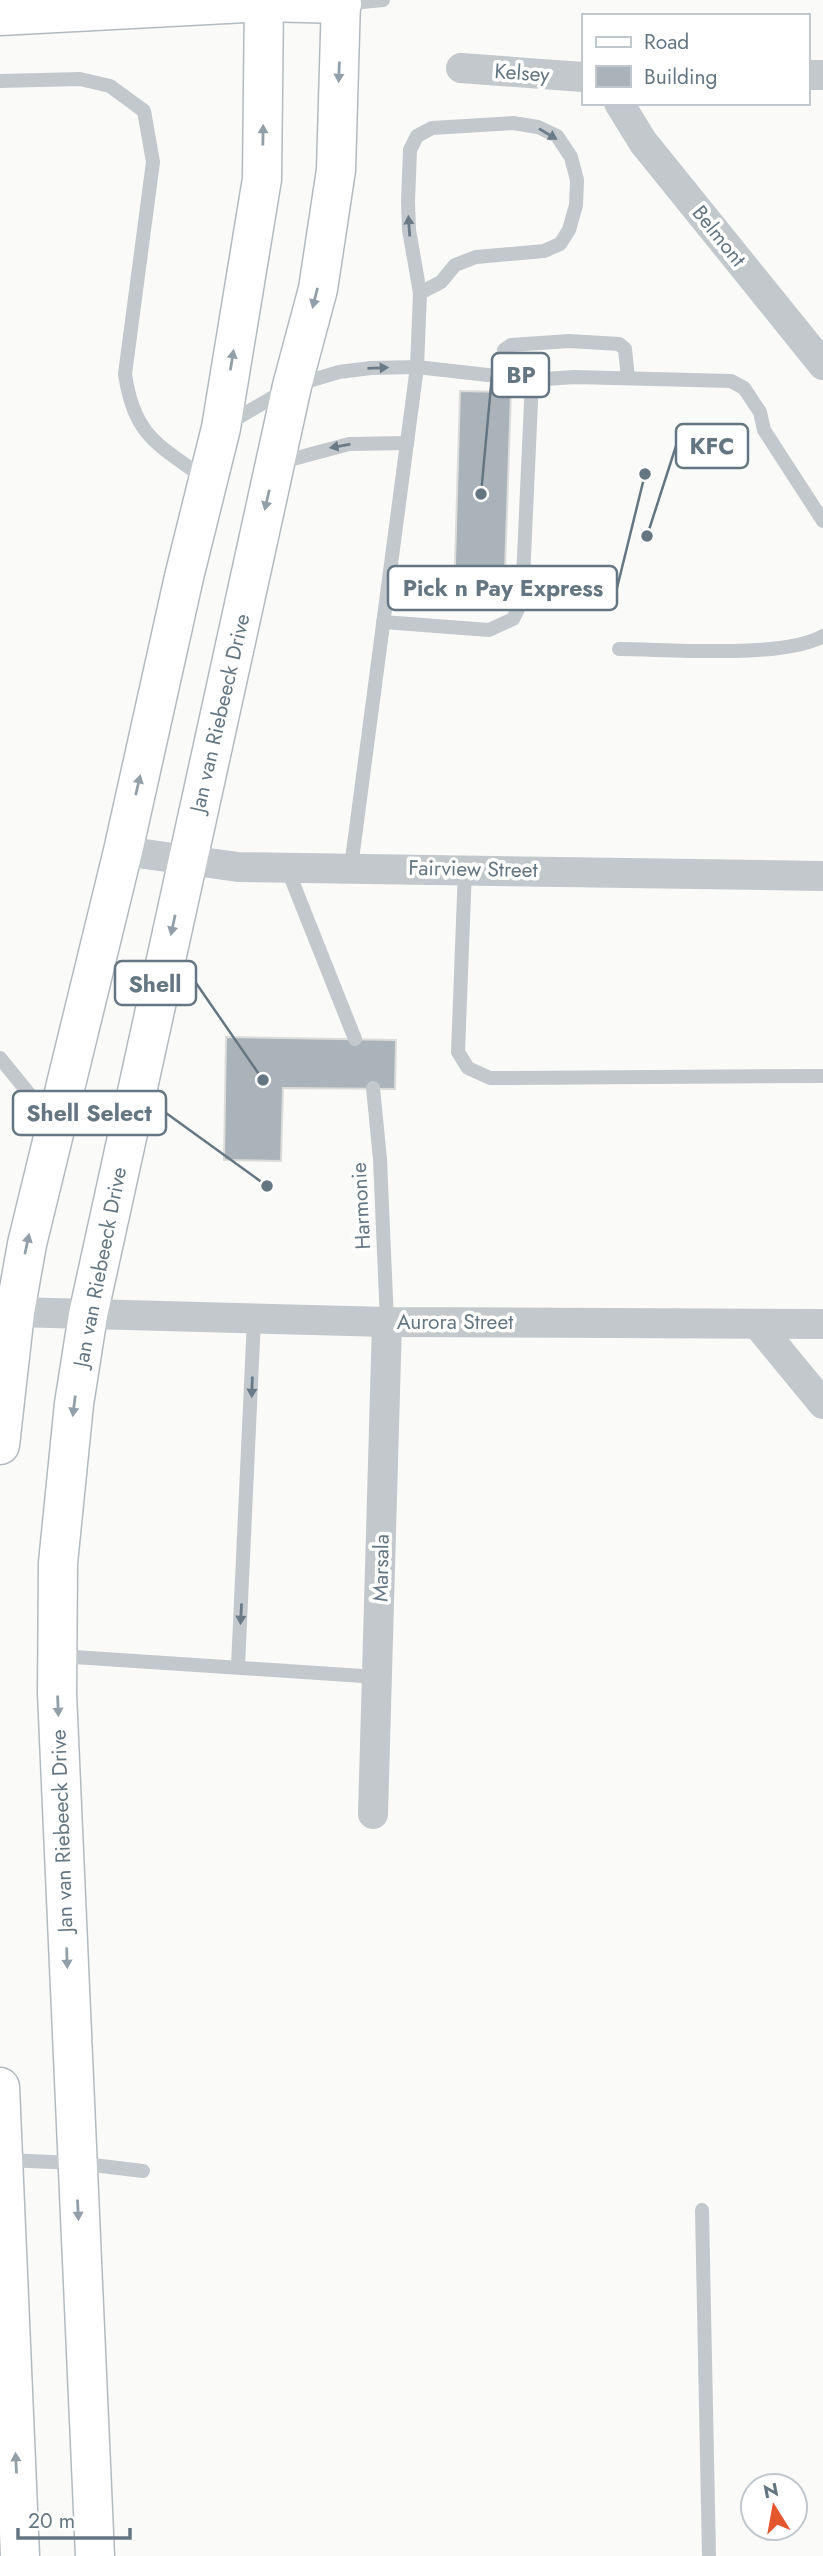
<svg xmlns="http://www.w3.org/2000/svg" width="823" height="2556" viewBox="0 0 823 2556" font-family="Jost,sans-serif">
	<style>
		.building { fill: #aab3b9; stroke: #dcdcda; stroke-width: 2 }
		.lines { fill: none; stroke-linecap: round; stroke-linejoin: round }
		.secondary-casing { stroke: #b3babf; stroke-width: 41 }
		.lane { stroke: #c3c8cc; stroke-width: 14 }
		.street { stroke: #c3c8cc; stroke-width: 30 }
		.secondary { stroke: #fff; stroke-width: 38 }
		.oneway { fill: #939fa8 }
		.oneway2 { fill: #6a7a87 }
		.labels { text-anchor: middle; dominant-baseline: central; stroke-width: 7; stroke-linejoin: round; paint-order: stroke }
		.street-label { font-size: 21px; fill: #657683; stroke: #fff }
		.leader { fill: none; stroke: #657683; stroke-width: 2.5 }
		.callout-dot { fill: #657683; stroke: #fff; stroke-width: 2.5 }
		.callout { fill: #fff; stroke: #657683; stroke-width: 2.5 }
		.callout-label { font-size: 23px; text-anchor: middle; font-weight: bold; fill: #657683 }
	</style>
	<rect width="100%" height="100%" fill="#fafaf8"/>
	<g class="building">
		<path d="M 460,391 L 511,392 L 504,600 L 454,599 Z"/>
		<path d="M 226,1037 L 396,1040 L 395,1089 L 283,1088 L 281,1161 L 224,1160 Z"/>
	</g>
	<g class="lines">
		<g class="secondary-casing">
			<g id="secondary">
				<path d="M 0,16 L 264,2 L 342,4"/>
				<path d="M 0,1445 L 15,1312 L 27,1244 L 123,851 L 184,577 L 221,428 L 262,179 L 264,0"/>
				<path d="M 0,2087 L 20,2556"/>
				<path d="M 95,2556 L 57,1693 L 58,1563 L 74,1404 L 88,1315 L 292,386 L 318,289 L 336,170 L 341,0"/>
			</g>
		</g>
		<g class="lane">
			<path d="M 342,4 L 383,0"/>
			<path d="M 0,81 L 80,79 L 110,86 L 144,111 L 153,162 L 125,374 C 134,437 159,445 207,480"/>
			<path d="M 501,377 L 504,350 L 511,345 L 569,341 L 619,344 L 625,349 L 628,378"/>
			<path d="M 229,423 L 292,386 L 339,372 L 371,368 L 417,367 L 532,380 L 574,377 L 731,381 L 744,388 L 760,412 L 764,430 L 823,521"/>
			<path d="M 278,463 L 349,444 L 407,443"/>
			<path d="M 383,622 L 489,630 L 513,619 L 522,601 L 532,380"/>
			<path d="M 619,649 C 668,649 783,659 823,636"/>
			<path d="M 351,867 L 417,367 L 420,293 L 409,230 L 408,202 L 410,150 L 417,136 L 432,128 L 513,123 L 538,127 L 557,136 L 571,157 L 577,180 L 576,205 L 569,230 L 560,244 L 544,251 L 476,257 L 455,265 L 441,282 L 420,293"/>
			<path d="M 287,868 L 355,1039"/>
			<path d="M 465,869 L 458,1052 L 468,1068 L 490,1078 L 823,1076"/>
			<path d="M 0,1058 L 52,1122"/>
			<path d="M 373,1088 L 380,1159 L 387,1322"/>
			<path d="M 59,1656 L 378,1677"/>
			<path d="M 238,1666 L 254,1319"/>
			<path d="M 5,2160 L 76,2163 L 143,2171"/>
			<path d="M 702,2210 L 709,2556"/>
		</g>
		<g class="street">
			<path d="M 461,68 L 583,77"/>
			<path d="M 807,75 L 823,75"/>
			<path d="M 619,103 L 643,142 L 823,365"/>
			<path d="M 123,851 L 238,867 L 823,876"/>
			<path d="M 15,1312 L 387,1322 L 823,1324"/>
			<path d="M 758,1325 L 823,1404"/>
			<path d="M 373,1814 L 387,1322"/>
		</g>
		<use href="#secondary" class="secondary"/>
	</g>
	<defs><path id="oneway-solid" d="M-6-.8H1V-3.2L6.5 0L1 3.2V.8H-6Z" transform="scale(1.75)"/></defs>
	<g class="oneway">
		<use href="#oneway-solid" transform="translate(339 72) rotate(92)"/>
		<use href="#oneway-solid" transform="translate(263 135) rotate(-89)"/>
		<use href="#oneway-solid" transform="translate(315 298) rotate(104)"/>
		<use href="#oneway-solid" transform="translate(232 360) rotate(-81)"/>
		<use href="#oneway-solid" transform="translate(267 500) rotate(103)"/>
		<use href="#oneway-solid" transform="translate(138 785) rotate(-77)"/>
		<use href="#oneway-solid" transform="translate(173 925) rotate(102)"/>
		<use href="#oneway-solid" transform="translate(27 1244) rotate(-78)"/>
		<use href="#oneway-solid" transform="translate(74 1406) rotate(97)"/>
		<use href="#oneway-solid" transform="translate(58 1706) rotate(88)"/>
		<use href="#oneway-solid" transform="translate(67 1958) rotate(88)"/>
		<use href="#oneway-solid" transform="translate(78 2210) rotate(87)"/>
		<use href="#oneway-solid" transform="translate(16 2463) rotate(-93)"/>
	</g>
	<g class="oneway2">
		<use href="#oneway-solid" transform="translate(548 134) rotate(31)"/>
		<use href="#oneway-solid" transform="translate(409 226) rotate(-94)"/>
		<use href="#oneway-solid" transform="translate(378 368) rotate(-2)"/>
		<use href="#oneway-solid" transform="translate(340 446) rotate(170)"/>
		<use href="#oneway-solid" transform="translate(252 1387) rotate(92)"/>
		<use href="#oneway-solid" transform="translate(241 1614) rotate(93)"/>
	</g>
	<g class="labels">
		<g class="street-label">
			<text transform="translate(522 73) rotate(4)">Kelsey</text>
			<text transform="translate(719 236) rotate(51)">Belmont</text>
			<text transform="translate(220 713) rotate(-77)">Jan van Riebeeck Drive</text>
			<text transform="translate(473 869) rotate(1)">Fairview Street</text>
			<text transform="translate(361 1206) rotate(-93)">Harmonie</text>
			<text transform="translate(100 1267) rotate(-79)">Jan van Riebeeck Drive</text>
			<text x="455" y="1322">Aurora Street</text>
			<text transform="translate(381 1568) rotate(-89)">Marsala</text>
			<text transform="translate(62 1831) rotate(-92)">Jan van Riebeeck Drive</text>
		</g>
	</g>
	<path class="leader" d="M481 494L492 375M647 536L676 446M645 474L617 588M263 1080L196 983M267 1186L166 1113"/>
	<g class="callout-dot">
		<circle cx="481" cy="494" r="7"/>
		<circle cx="647" cy="536" r="7"/>
		<circle cx="645" cy="474" r="7"/>
		<circle cx="263" cy="1080" r="7"/>
		<circle cx="267" cy="1186" r="7"/>
	</g>
	<g class="callout">
		<rect x="492" y="353" width="57" height="44" rx="7"/>
		<rect x="676" y="424" width="72" height="44" rx="7"/>
		<rect x="388" y="566" width="229" height="44" rx="7"/>
		<rect x="115" y="961" width="81" height="44" rx="7"/>
		<rect x="13" y="1091" width="153" height="44" rx="7"/>
	</g>
	<g class="callout-label">
		<text x="521" y="383">BP</text>
		<text x="712" y="454">KFC</text>
		<text x="503" y="596">Pick n Pay Express</text>
		<text x="155" y="992">Shell</text>
		<text x="89" y="1121">Shell Select</text>
	</g>
	<rect x="582" y="14" width="228" height="91" fill="#ffffff" stroke="#c1c8cd" stroke-width="2"/>
	<rect x="596" y="37" width="35" height="10" fill="#ffffff" stroke="#c1c8cd" stroke-width="2"/>
	<text x="644" y="49" font-size="21" fill="#657683">Road</text>
	<rect x="596" y="66" width="35" height="21" fill="#aab3b9" stroke="#c1c8cd" stroke-width="2"/>
	<text x="644" y="84" font-size="21" fill="#657683">Building</text>
	<g transform="translate(774 2507) rotate(349)"><circle r="33" fill="#ffffff" stroke="#c1c8cd" stroke-width="2"/>
	<path d="M0-5L12 26L0 18L-12 26Z" fill="#e4572e"/>
	<text y="-10" font-size="19" font-weight="bold" text-anchor="middle" fill="#657683">N</text>
	</g>
	<path d="M18 2528v10h112v-10" fill="none" stroke="#657683" stroke-width="3.5"/>
	<text x="28" y="2528" font-size="21" fill="#657683" stroke="#ffffff" stroke-width="5" paint-order="stroke">20 m</text>
</svg>
